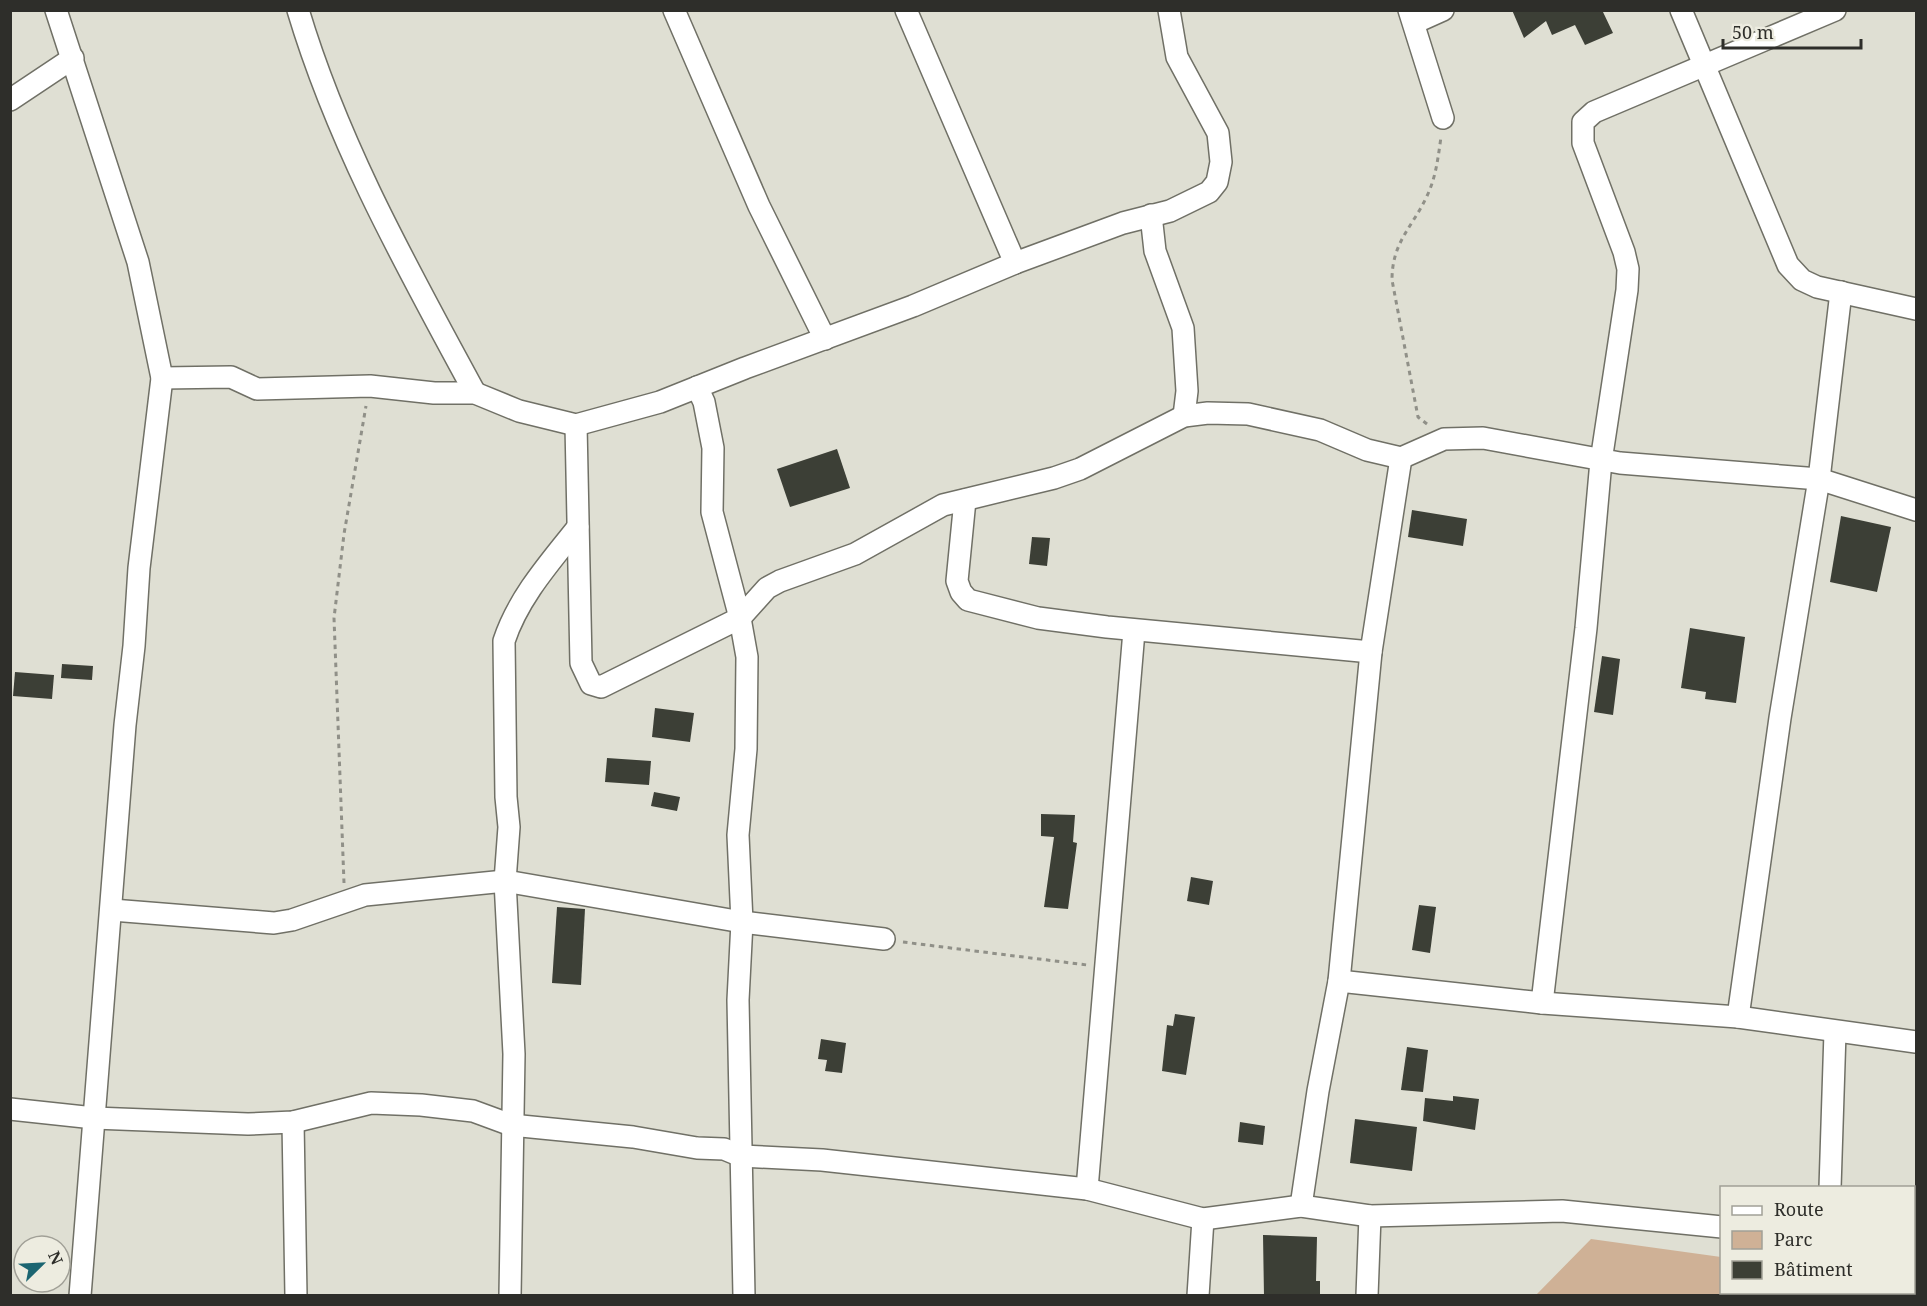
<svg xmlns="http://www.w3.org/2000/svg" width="1927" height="1306" viewBox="0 0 1927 1306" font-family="'Noto Serif',serif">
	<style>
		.green { fill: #cfb196 }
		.building { fill: #3c3f36 }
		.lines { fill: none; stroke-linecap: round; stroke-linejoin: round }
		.minor-casing { stroke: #707066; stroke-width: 24 }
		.path { stroke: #909088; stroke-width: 3; stroke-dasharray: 4.5 4.5; stroke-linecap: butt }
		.minor { stroke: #fff; stroke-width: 21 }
	</style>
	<rect width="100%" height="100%" fill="#dfdfd3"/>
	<path class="green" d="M 1591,1239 L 1721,1257 L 1722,1292 L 1914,1292 L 1914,1275 L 1916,1275 L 1916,1295 L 1536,1295 Z"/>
	<g class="building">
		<path d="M 1512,10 L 1606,10 L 1603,12 L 1613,33 L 1585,45 L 1575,25 L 1552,35 L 1546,21 L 1524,38 Z"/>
		<path d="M 837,449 L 850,488 L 790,507 L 777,469 Z"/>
		<path d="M 1412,510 L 1467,519 L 1463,546 L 1408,537 Z"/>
		<path d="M 1841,516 L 1891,527 L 1877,592 L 1830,582 Z"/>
		<path d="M 1032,537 L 1050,538 L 1047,566 L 1029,564 Z"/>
		<path d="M 1690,628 L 1745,637 L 1736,703 L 1705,699 L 1706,692 L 1681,688 Z"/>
		<path d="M 1602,656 L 1620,659 L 1613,715 L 1594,712 Z"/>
		<path d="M 62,664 L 93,666 L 92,680 L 61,678 Z"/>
		<path d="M 15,672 L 54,675 L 52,699 L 13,696 Z"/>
		<path d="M 655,708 L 694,713 L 690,742 L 652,737 Z"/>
		<path d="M 607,758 L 651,761 L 649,785 L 605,782 Z"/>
		<path d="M 654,792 L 680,797 L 677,811 L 651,806 Z"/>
		<path d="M 1041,814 L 1075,815 L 1073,842 L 1077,843 L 1068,909 L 1044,907 L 1054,837 L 1041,836 Z"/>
		<path d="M 1191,877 L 1213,881 L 1209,905 L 1187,901 Z"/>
		<path d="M 1419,905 L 1436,907 L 1430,953 L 1412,950 Z"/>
		<path d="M 557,907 L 585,909 L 581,985 L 552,983 Z"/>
		<path d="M 1175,1014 L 1195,1017 L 1186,1075 L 1162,1071 L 1167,1025 L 1173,1026 Z"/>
		<path d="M 821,1039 L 846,1043 L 842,1073 L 825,1071 L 827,1060 L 818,1059 Z"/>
		<path d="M 1407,1047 L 1428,1050 L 1423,1092 L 1401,1090 Z"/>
		<path d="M 1453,1096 L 1479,1099 L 1475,1130 L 1423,1121 L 1425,1098 L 1453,1101 Z"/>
		<path d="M 1355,1119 L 1417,1127 L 1412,1171 L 1350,1163 Z"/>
		<path d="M 1240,1122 L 1265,1126 L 1263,1145 L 1238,1142 Z"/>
		<path d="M 1263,1235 L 1317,1237 L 1316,1281 L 1320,1281 L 1320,1296 L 1264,1296 Z"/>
	</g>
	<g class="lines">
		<g class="minor-casing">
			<g id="minor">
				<path d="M 56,10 L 138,262 L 162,378 L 139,568 L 134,646 L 125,725 L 80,1296"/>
				<path d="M 298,10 C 339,147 408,269 475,393"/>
				<path d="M 674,10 L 759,206 L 825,339"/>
				<path d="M 906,10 L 1015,263"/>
				<path d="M 1409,10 L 1443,118"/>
				<path d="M 1681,10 L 1788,265 L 1802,280 L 1817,287 L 1916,309"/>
				<path d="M 1414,23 L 1443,10"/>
				<path d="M 10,100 L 73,58"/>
				<path d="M 1151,215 L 1155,251 L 1183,328 L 1187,391 L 1184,416"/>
				<path d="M 162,378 L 231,377 L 257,389 L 370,386 L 434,393 L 475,393 L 519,411 L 576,425 L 660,402 L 745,368 L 913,306 L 1015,263 L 1123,223 L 1170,211 L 1209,192 L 1217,182 L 1221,162 L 1218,133 L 1177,57 L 1169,10"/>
				<path d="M 697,387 L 704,402 L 713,448 L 712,512 L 740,618 L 747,657 L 746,749 L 738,835 L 742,922 L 738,1000 L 744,1296"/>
				<path d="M 576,425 L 581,663 L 591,684 L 601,687 L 740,618 L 767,588 L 780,581 L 855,554 L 943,505 L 1054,478 L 1080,469 L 1184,416 L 1208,413 L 1248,414 L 1320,430 L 1367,450 L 1401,458 L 1444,439 L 1483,438 L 1620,463 L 1819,479 L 1916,510"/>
				<path d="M 965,500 L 957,581 L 961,592 L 968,600 L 1038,618 L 1107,627 L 1371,652"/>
				<path d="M 112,910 L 274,923 L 292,920 L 365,895 L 505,881 L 742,922 L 884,939"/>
				<path d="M 1339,981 L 1542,1003 L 1738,1017 L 1916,1042"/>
				<path d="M 1542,1003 L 1586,628 L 1601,461 L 1627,290 L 1628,269 L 1624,252 L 1583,143 L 1583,122 L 1594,112 L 1835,10"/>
				<path d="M 1738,1017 L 1780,718 L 1819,479 L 1841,292"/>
				<path d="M 10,1109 L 94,1118 L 248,1124 L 293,1122 L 371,1103 L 421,1105 L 473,1111 L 511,1125 L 633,1137 L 697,1148 L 724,1149 L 741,1156 L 822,1160 L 1087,1189 L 1203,1219 L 1301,1206 L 1370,1216 L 1562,1211 L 1722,1227"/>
				<path d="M 293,1122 L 296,1296"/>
				<path d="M 1830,1188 L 1835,1032"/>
				<path d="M 1087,1189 L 1134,631"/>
				<path d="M 1301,1206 L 1318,1091 L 1339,981 L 1371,652 L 1401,458"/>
				<path d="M 1914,1249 L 1916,1249"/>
				<path d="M 510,1296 L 514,1054 L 505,881 L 509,827 L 506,797 L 504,641 C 518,598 550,562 578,527"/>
				<path d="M 1198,1296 L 1203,1219"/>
				<path d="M 1367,1296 L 1370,1216"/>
			</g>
		</g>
		<g class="path">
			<path d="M 1427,424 L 1418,417 L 1392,280 C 1392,242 1412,228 1427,196 C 1436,177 1438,158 1441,137"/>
			<path d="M 344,883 L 334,618 L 344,534 L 366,406"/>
			<path d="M 903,942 L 1087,965"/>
		</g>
		<use href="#minor" class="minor"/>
	</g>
	<rect width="1927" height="1306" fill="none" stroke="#2e2e2a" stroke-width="24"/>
	<rect x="1720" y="1186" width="195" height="108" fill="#edece0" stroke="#a1a097" stroke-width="1.5"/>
	<rect x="1732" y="1206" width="30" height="9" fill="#ffffff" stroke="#a1a097" stroke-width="1.5"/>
	<text x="1774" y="1216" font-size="18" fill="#2e2e2a">Route</text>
	<rect x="1732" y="1231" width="30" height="18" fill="#cfb196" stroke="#a1a097" stroke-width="1.5"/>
	<text x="1774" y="1246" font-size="18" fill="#2e2e2a">Parc</text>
	<rect x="1732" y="1261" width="30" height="18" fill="#3c3f36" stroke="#a1a097" stroke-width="1.5"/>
	<text x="1774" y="1276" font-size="18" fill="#2e2e2a">Bâtiment</text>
	<g transform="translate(42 1264) rotate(66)"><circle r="28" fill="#edece0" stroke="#a1a097" stroke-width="1.5"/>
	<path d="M0-4.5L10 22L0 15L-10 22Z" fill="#1b6571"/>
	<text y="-9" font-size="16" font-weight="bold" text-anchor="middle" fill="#2e2e2a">N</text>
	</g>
	<path d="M1723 39v9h138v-9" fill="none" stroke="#2e2e2a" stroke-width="3"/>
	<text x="1732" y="39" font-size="18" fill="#2e2e2a" stroke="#edece0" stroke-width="4.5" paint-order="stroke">50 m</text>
</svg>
